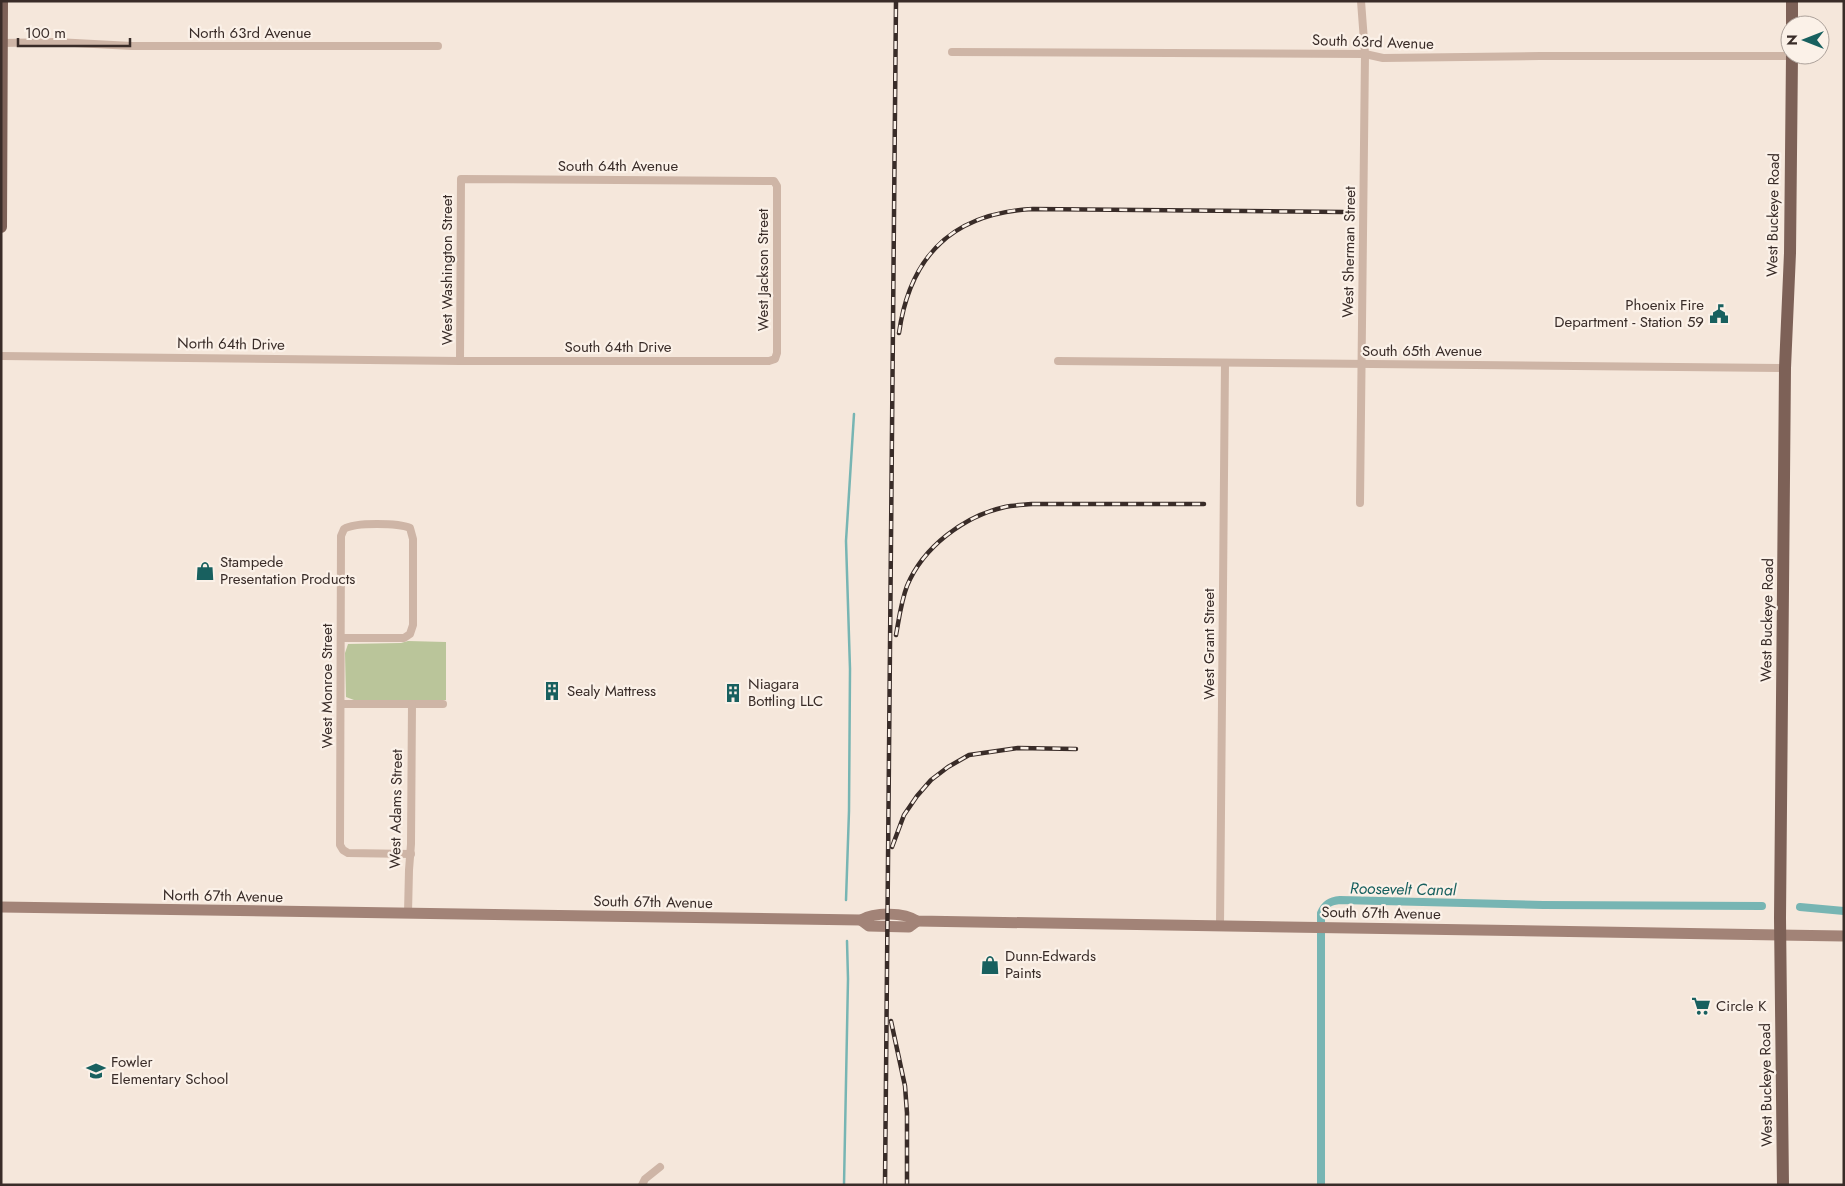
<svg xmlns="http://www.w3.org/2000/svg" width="1845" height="1186" viewBox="0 0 1845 1186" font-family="Jost,sans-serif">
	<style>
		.green { fill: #bac59a }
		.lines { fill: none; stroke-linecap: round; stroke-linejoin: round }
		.stream { stroke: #77b5b3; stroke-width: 2.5 }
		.canal { stroke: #77b5b3; stroke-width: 8 }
		.minor { stroke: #ceb5a6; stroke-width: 8 }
		.secondary { stroke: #a28377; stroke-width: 11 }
		.primary { stroke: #7d6157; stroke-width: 12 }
		.rail-casing { stroke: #392c28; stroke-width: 4.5 }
		.rail { stroke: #fbf1e8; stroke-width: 2.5; stroke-dasharray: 8; stroke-linecap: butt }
		.labels { text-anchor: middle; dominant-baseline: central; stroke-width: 4.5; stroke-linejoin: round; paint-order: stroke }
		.street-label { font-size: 15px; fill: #392c28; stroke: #fbf1e8 }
		.poi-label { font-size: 15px; fill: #392c28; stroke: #fbf1e8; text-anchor: start }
		.water-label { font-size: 16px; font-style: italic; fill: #18605f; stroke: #fbf1e8 }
	</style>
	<rect width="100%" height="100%" fill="#f5e7db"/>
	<path class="green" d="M 408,641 L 446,642 L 446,700 L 354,700 L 346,697 L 345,653 L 348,644 L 401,643 Z"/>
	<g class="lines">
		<g class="stream">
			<path d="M 846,900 L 849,811 L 850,669 L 846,541 L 854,414"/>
			<path d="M 844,1185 L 848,979 L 847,941"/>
		</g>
		<g class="canal">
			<path d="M 1800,907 L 1844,911"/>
			<path d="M 1321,1185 L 1321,913 C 1325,904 1330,901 1340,900 L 1543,905 L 1762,906"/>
		</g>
		<g class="minor">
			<path d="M 2,43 L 56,42 L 132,46 L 438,46"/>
			<path d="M 952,52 L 1365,54 L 1383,58 L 1540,56 L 1792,56"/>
			<path d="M 1,356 L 460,361 L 769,361 L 775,359 L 777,353 L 777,186 L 774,181 L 461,179 L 460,361"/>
			<path d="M 1058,361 L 1785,368"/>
			<path d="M 1360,503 L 1365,54 L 1361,1"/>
			<path d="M 341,638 L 404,638 L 410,634 L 413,625 L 413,539 L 410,528 C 399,523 355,522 344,529 L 341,536 L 340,845 L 343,850 L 348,853 L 411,854"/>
			<path d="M 341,704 L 443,704"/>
			<path d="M 408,913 L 409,870 L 411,844 L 412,704"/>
			<path d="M 1220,925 L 1225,363"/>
			<path d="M 642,1185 L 645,1179 L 660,1167"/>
		</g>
		<g class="secondary">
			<path d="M 1,907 L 861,920 C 875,912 904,912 917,921 L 1844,936"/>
			<path d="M 861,920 L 869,926 L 909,927 L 917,921"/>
		</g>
		<g class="primary">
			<path d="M 1792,25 L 1792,1"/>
			<path d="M 1,227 L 2,1"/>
			<path d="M 1783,1185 L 1780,918 L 1785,368 L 1790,253 L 1792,55"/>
		</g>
		<g class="rail-casing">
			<g id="rail">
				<path d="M 899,333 C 910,255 953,213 1033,209 L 1343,212"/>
				<path d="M 896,635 C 899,619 901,602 907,586 C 923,547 964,516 1005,507 C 1014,505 1023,505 1032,504 L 1204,504"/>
				<path d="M 892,847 L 904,815 L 917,796 L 931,780 L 948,767 L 969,755 L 1018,748 L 1076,749"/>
				<path d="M 891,1021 L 905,1086 L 907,1113 L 907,1185"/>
				<path d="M 885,1185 L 896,1"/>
			</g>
		</g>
		<use href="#rail" class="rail"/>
	</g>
	<defs>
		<g id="civic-bare" transform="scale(1.5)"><path d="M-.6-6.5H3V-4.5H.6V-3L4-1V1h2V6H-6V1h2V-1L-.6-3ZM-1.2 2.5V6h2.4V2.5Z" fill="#18605f" stroke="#fbf1e8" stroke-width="2.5" paint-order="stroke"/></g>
		<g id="shop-bare" transform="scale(1.5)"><path d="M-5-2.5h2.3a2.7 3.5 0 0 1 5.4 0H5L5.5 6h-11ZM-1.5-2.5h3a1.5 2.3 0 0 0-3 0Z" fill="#18605f" stroke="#fbf1e8" stroke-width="2.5" paint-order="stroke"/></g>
		<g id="building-bare" transform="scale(1.5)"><path d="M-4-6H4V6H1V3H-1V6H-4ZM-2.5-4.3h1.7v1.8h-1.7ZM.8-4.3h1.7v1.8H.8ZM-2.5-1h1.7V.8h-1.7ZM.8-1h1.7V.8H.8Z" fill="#18605f" stroke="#fbf1e8" stroke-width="2.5" paint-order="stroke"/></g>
		<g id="supermarket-bare" transform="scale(1.5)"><path d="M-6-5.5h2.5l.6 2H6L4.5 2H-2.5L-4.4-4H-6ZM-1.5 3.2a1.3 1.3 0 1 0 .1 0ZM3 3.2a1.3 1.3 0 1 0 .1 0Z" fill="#18605f" stroke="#fbf1e8" stroke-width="2.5" paint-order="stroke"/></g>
		<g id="school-bare" transform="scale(1.5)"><path d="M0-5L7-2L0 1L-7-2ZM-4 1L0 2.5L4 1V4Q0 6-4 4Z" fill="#18605f" stroke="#fbf1e8" stroke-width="2.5" paint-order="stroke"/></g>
	</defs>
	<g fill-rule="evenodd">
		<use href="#civic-bare" x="1719" y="314"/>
		<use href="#shop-bare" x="205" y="571"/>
		<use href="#building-bare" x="552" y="691"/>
		<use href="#building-bare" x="733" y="693"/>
		<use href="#shop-bare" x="990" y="965"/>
		<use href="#supermarket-bare" x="1701" y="1006"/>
		<use href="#school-bare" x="96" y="1071"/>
	</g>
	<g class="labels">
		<g class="street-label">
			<text x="250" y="33">North 63rd Avenue</text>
			<text transform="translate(1373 42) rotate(2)">South 63rd Avenue</text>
			<text x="618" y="166">South 64th Avenue</text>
			<text transform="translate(1773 215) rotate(-89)">West Buckeye Road</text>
			<text transform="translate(1349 252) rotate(-89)">West Sherman Street</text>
			<text transform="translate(447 270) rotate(-90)">West Washington Street</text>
			<text transform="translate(763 270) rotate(-90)">West Jackson Street</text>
			<text transform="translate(231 344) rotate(1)">North 64th Drive</text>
			<text x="618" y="347">South 64th Drive</text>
			<text x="1422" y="351">South 65th Avenue</text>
			<text transform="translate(1767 620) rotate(-89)">West Buckeye Road</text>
			<text transform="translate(1209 644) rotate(-90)">West Grant Street</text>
			<text transform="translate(327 686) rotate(-90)">West Monroe Street</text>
			<text transform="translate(396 809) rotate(-89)">West Adams Street</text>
			<text transform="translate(223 896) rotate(1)">North 67th Avenue</text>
			<text transform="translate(653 902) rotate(1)">South 67th Avenue</text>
			<text transform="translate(1381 913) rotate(1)">South 67th Avenue</text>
			<text transform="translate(1766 1085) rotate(-91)">West Buckeye Road</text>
		</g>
		<g class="poi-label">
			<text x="1704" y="305" text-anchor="end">Phoenix Fire<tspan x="1704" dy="17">Department - Station 59</tspan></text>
			<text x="220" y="562">Stampede<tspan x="220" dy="17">Presentation Products</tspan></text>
			<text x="748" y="684">Niagara<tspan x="748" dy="17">Bottling LLC</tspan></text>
			<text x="567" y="691">Sealy Mattress</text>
			<text x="1005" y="956">Dunn-Edwards<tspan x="1005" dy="17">Paints</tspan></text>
			<text x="1716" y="1006">Circle K</text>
			<text x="111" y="1062">Fowler<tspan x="111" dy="17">Elementary School</tspan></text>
		</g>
		<g class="water-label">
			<text transform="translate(1403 889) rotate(1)">Roosevelt Canal</text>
		</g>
	</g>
	<rect width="1845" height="1186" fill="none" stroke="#392c28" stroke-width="5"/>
	<g transform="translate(1805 40) rotate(270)"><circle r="24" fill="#fbf1e8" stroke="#ada29b"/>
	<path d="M0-4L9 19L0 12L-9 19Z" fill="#18605f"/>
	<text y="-8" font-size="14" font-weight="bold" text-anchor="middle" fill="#392c28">N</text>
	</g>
	<path d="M18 38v8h112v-8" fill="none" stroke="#392c28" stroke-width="2.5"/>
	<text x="25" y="38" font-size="15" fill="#392c28" stroke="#fbf1e8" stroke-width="4" paint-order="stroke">100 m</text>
</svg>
